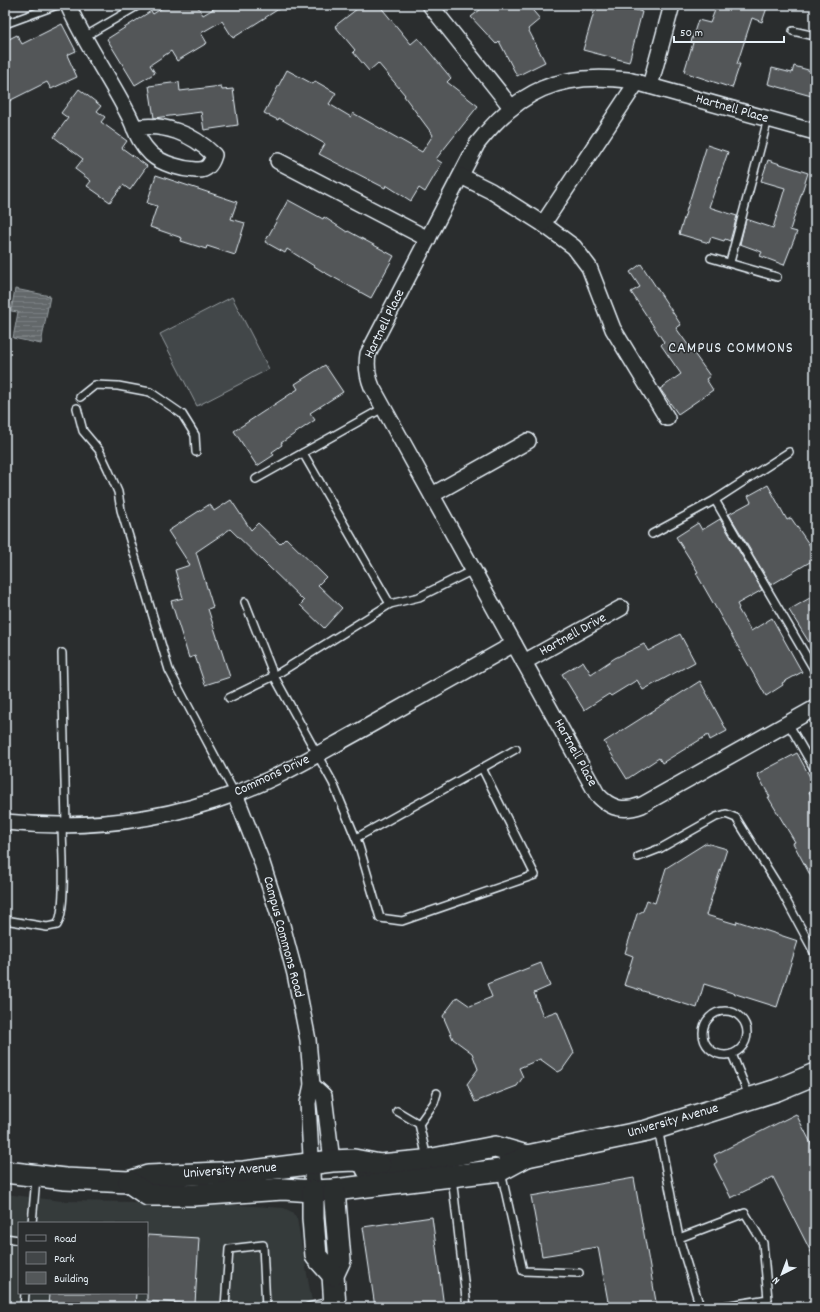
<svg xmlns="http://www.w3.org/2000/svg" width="820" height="1312" viewBox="0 0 820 1312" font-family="Dekko,sans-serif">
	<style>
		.built { fill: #363a3b; fill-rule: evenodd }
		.green { fill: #424648; stroke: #959ca0 }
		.water { fill: url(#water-rules); stroke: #989fa3 }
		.building { fill: #535759; stroke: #e8f1f8 }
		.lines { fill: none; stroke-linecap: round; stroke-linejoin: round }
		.lane-casing { stroke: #e8f1f8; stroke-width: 10 }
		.street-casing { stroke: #e8f1f8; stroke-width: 18 }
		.secondary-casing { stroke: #e8f1f8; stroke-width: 24 }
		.lane { stroke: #2a2d2e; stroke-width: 7 }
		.street { stroke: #2a2d2e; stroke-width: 15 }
		.secondary { stroke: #2a2d2e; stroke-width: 21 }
		.labels { text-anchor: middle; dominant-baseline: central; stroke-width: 3; stroke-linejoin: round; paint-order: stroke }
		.street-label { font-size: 14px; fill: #e8f1f8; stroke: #2a2d2e }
		.quarter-label { font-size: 16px; letter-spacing: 1px; fill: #e8f1f8; stroke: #2a2d2e }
	</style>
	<defs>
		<pattern id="water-rules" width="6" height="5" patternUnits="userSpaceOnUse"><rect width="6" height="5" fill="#63686b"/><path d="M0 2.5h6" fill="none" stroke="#797e81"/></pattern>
	</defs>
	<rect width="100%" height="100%" fill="#2a2d2e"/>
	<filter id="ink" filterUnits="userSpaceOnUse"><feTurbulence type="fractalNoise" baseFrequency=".025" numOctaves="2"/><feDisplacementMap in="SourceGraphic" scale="8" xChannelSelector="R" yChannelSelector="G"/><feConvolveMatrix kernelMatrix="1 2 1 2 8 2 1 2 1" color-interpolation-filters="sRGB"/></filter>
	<g filter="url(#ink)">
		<path class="built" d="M 5,1194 L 62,1201 L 210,1203 L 284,1208 L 292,1212 L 297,1219 L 313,1307 L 5,1307 ZM 19,1223 L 147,1223 L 147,1293 L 19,1293 Z"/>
		<path class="green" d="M 232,297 L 269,369 L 197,406 L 160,334 Z"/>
		<path class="water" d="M 15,289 L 50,296 L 41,344 L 13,338 L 18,312 L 11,311 Z"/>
		<g class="building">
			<path d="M 167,5 L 197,5 L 203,15 L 220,5 L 285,5 L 233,38 L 222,21 L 201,33 L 207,43 L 177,61 L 171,51 L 150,65 L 155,73 L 135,85 L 107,39 L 151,11 L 153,14 Z"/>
			<path d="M 362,5 L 379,5 L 411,44 L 418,38 L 451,78 L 447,82 L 478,106 L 436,159 L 442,163 L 425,192 L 419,188 L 411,201 L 386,185 L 385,188 L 319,154 L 325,144 L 279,118 L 278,120 L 264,113 L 287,70 L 313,84 L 315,81 L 336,93 L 329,104 L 351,117 L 353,113 L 422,152 L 433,135 L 404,96 L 405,95 L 378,63 L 369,71 L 353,52 L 355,50 L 335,26 Z"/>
			<path d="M 486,5 L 528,5 L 540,19 L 528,29 L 545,62 L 517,76 L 499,41 L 496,44 L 471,17 Z"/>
			<path d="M 596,5 L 631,5 L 630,8 L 642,12 L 629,62 L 583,50 Z"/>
			<path d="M 717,5 L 768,5 L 762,22 L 752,18 L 737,64 L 740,64 L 732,88 L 684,72 L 693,43 L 691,42 L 698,20 L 710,23 Z"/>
			<path d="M 62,24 L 76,51 L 67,55 L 77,77 L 51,89 L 47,82 L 5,103 L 5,41 L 17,35 L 22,44 Z"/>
			<path d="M 794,66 L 815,72 L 815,97 L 768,84 L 772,68 L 792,73 Z"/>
			<path d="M 179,82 L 180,91 L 221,86 L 222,90 L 233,89 L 238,125 L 204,130 L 201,112 L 154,118 L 149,86 Z"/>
			<path d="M 79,89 L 101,106 L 97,111 L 105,117 L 101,122 L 127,141 L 122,148 L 147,166 L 130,190 L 123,185 L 110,202 L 87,186 L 91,181 L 75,169 L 83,159 L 54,137 L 68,118 L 61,113 Z"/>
			<path d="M 707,145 L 728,152 L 709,207 L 737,216 L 730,241 L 725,239 L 724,241 L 711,237 L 709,243 L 679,234 Z"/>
			<path d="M 768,160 L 808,173 L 790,230 L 797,232 L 784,265 L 760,256 L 762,252 L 740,244 L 746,219 L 773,228 L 785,188 L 761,181 Z"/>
			<path d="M 156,175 L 237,202 L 231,219 L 245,223 L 235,255 L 207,246 L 206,249 L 181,241 L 182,238 L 150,227 L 157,206 L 147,203 Z"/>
			<path d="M 288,200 L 323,219 L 324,217 L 347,232 L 348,231 L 394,256 L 371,298 L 322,271 L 287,249 L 285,253 L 265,242 Z"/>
			<path d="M 641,264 L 681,325 L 676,328 L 710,376 L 706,379 L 713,390 L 678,414 L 660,389 L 681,374 L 661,345 L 664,342 L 631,292 L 640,287 L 630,272 Z"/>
			<path d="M 325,365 L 343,392 L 310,413 L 315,420 L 281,443 L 282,445 L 272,452 L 274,455 L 257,466 L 234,431 L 298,389 L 295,384 Z"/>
			<path d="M 768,485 L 787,520 L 791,518 L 815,553 L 815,559 L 771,585 L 729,514 L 751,502 L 748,496 Z"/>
			<path d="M 231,500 L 251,530 L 258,523 L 280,544 L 286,538 L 326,577 L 318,585 L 342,608 L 324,628 L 300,605 L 304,601 L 230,529 L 196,552 L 213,607 L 208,609 L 230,677 L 205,685 L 195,656 L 189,658 L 171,601 L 183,598 L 175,570 L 190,565 L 168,531 L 210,504 L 214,511 Z"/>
			<path d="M 720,519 L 762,590 L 737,604 L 739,608 L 738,609 L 751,631 L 772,618 L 802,672 L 782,683 L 783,685 L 766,696 L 696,573 L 698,572 L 676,537 L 698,523 L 702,530 Z"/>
			<path d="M 815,595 L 815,652 L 789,610 Z"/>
			<path d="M 680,634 L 695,662 L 643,690 L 637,680 L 611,696 L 609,694 L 584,710 L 562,674 L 583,661 L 591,674 L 615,658 L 644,644 L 648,651 Z"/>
			<path d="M 700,681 L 727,731 L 710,740 L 708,735 L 662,763 L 659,758 L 627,779 L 604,742 Z"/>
			<path d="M 797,753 L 815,786 L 815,789 L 809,792 L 815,802 L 815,884 L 793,843 L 795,842 L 768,797 L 770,797 L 757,774 Z"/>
			<path d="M 706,843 L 727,849 L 706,915 L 736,924 L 737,921 L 798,941 L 777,1007 L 704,984 L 697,1008 L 624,985 L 633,956 L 625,953 L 637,914 L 643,911 L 647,900 L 655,903 L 666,868 Z"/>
			<path d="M 541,963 L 550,986 L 534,993 L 543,1016 L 557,1011 L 574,1053 L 562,1070 L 558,1072 L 540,1059 L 519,1068 L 523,1077 L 517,1086 L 475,1102 L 467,1084 L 478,1069 L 472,1053 L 453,1039 L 443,1016 L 457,997 L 470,1006 L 492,997 L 487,984 Z"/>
			<path d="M 796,1114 L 815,1151 L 815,1260 L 773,1177 L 731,1198 L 714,1164 L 717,1162 L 714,1155 Z"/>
			<path d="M 634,1178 L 657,1307 L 609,1307 L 598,1247 L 542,1256 L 531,1196 Z"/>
			<path d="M 432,1217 L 444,1307 L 375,1307 L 363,1227 Z"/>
			<path d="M 147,1235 L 199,1238 L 195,1304 L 147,1301 Z"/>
			<path d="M 49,1293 L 136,1293 L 135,1307 L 48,1307 Z"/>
		</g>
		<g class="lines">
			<g class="lane-casing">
				<g id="lane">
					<path d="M 5,24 L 57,5"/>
					<path d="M 793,31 L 815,36"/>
					<path d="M 84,37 L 139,5"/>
					<path d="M 711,258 L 777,277"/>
					<path d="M 730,262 L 768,119"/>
					<path d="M 80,397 L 95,385 L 118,386 L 150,392 L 182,414 L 195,435 L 196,452"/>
					<path d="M 77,408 L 83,431 L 99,450 L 108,469 L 118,492 L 121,510 L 169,670 L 235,794"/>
					<path d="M 303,453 L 390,604"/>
					<path d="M 256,479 L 383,408"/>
					<path d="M 715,500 L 815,671"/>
					<path d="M 652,534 L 715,500 L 789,452"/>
					<path d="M 245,602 L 274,676 L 333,783 L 359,846 L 380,918 L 402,921 L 535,875 L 482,768"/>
					<path d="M 62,653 L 66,825"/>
					<path d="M 229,698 L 274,676 L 390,604 L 419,597 L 473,570"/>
					<path d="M 788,723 L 815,770"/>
					<path d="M 356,838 L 516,749"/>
					<path d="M 638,857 L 661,848 L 716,817 L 726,814 L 736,818 L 779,887 L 815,954"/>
					<path d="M 5,920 L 47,927 L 57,925 C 67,910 62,846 62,825"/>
					<circle cx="725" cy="1033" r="22"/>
					<path d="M 732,1054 L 749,1096"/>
					<path d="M 397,1111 L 419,1124 L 427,1158"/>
					<path d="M 419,1124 L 434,1103 L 437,1093"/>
					<path d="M 658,1128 L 679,1238 L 700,1307"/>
					<path d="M 501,1172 L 523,1271 L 579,1273"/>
					<path d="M 452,1177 L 467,1307"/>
					<path d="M 32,1223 L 36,1178"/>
					<path d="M 5,1238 L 19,1240"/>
					<path d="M 679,1238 L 745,1213 L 763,1243 L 768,1299 L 718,1307"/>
					<path d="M 24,1307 L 25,1293"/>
					<path d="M 225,1307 L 229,1249 L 263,1245 L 266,1307"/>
					<path d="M 308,1307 L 332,1301"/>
				</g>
			</g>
			<g class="street-casing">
				<g id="street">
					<path d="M 68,5 C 84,42 108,75 127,112 C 136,128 136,139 151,154 C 162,164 181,169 196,170 C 207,171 211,165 214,155 C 193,134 163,122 134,128"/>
					<path d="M 430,5 L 511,107"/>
					<path d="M 650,86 L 672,5"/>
					<path d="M 815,132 L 628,80 C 559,72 519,90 477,144 L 368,354 C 366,366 367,375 372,387 L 597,794 C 610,809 624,812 642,805 L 815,708"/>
					<path d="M 278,161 L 428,239"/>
					<path d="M 461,176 L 491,191 L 543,224 L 574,247 L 589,267 L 613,329 L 667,418"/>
					<path d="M 543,224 L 637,82"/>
					<path d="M 432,495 L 528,441"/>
					<path d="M 524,662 L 621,608"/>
					<path d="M 235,794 L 261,860 L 282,925 L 295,974 L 308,1040 L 312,1085 L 308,1103 L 313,1191"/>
					<path d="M 5,822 C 83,830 161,821 234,794 C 277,779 316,755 356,733 C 409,703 461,674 514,644"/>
					<path d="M 312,1085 L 324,1096 L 332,1161"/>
				</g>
			</g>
			<g class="secondary-casing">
				<g id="secondary">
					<path d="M 367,1169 L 380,1165 L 423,1161 L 495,1147 L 527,1156"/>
					<path d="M 5,1172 L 65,1179 L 129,1182 L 148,1176 L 244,1172 L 332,1161 L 354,1160 L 380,1165"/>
					<path d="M 129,1182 L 148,1195 L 193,1195 L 283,1189 L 313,1191 L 334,1190 L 501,1170 L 527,1156 L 647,1131 L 777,1090 L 815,1074"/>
					<path d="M 334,1190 L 340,1260 L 333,1275 L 335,1307"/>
					<path d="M 313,1191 L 313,1218 L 316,1256 L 333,1275"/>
				</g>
			</g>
			<use href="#lane" class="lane"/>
			<use href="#street" class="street"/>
			<use href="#secondary" class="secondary"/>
		</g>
	</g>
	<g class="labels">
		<g class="street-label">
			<text transform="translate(732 109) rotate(16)">Hartnell Place</text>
			<text transform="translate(385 324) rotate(-64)">Hartnell Place</text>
			<text transform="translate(573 635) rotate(-29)">Hartnell Drive</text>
			<text transform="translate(575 753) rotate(61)">Hartnell Place</text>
			<text transform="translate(272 776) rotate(-25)">Commons Drive</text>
			<text transform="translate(283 937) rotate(75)">Campus Commons Road</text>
			<text transform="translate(673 1121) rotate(-16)">University Avenue</text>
			<text transform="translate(230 1171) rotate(-4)">University Avenue</text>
		</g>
		<g class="quarter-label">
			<text x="731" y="348">CAMPUS COMMONS</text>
		</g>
	</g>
	<rect width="820" height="1312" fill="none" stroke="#2a2d2e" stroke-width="20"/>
	<rect x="10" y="10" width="800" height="1292" fill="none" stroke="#e8f1f8" stroke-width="1.5" filter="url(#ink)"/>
	<rect x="18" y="1222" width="130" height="72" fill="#2a2d2e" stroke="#767b7f"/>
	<rect x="26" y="1235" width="20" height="6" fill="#2a2d2e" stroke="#767b7f"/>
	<text x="54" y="1242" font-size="12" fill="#e8f1f8">Road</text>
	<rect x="26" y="1252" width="20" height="12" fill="#424648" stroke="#767b7f"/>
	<text x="54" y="1262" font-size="12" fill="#e8f1f8">Park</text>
	<rect x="26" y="1272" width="20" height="12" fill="#535759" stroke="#767b7f"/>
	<text x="54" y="1282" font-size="12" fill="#e8f1f8">Building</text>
	<g transform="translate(782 1274) rotate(222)" stroke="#2a2d2e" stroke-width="3" paint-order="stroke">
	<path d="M0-3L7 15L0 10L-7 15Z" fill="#e8f1f8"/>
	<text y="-6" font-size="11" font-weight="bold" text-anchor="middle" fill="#e8f1f8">N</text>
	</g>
	<path d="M674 36v6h110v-6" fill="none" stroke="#e8f1f8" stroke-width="2"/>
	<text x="680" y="36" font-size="12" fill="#e8f1f8" stroke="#2a2d2e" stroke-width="3" paint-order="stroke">50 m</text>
</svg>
